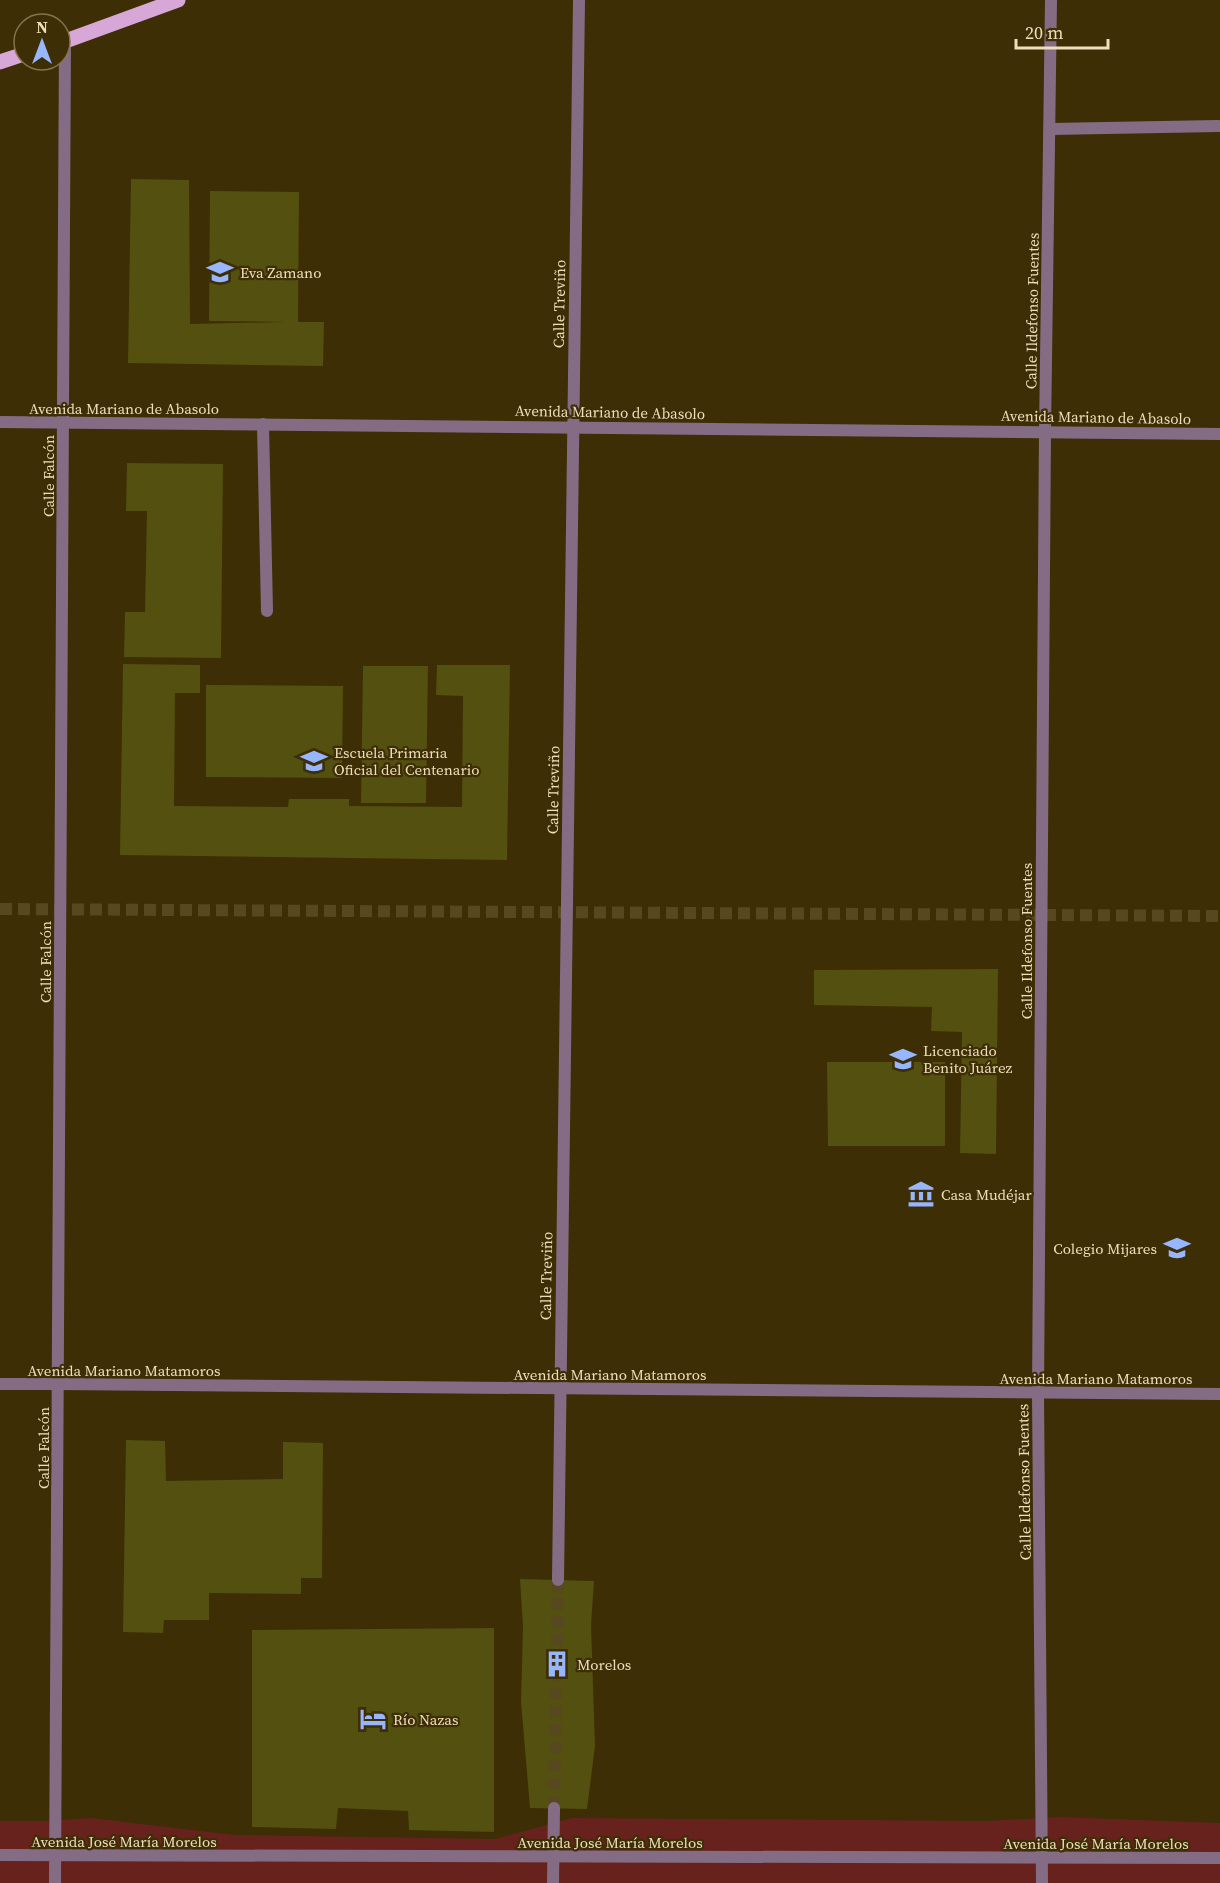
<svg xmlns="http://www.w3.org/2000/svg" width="1220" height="1883" viewBox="0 0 1220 1883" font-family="'Source Serif 4',serif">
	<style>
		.green { fill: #67221e }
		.building { fill: #535010 }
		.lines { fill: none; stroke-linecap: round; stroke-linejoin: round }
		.minor-tunnel { stroke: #584820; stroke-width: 12; stroke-dasharray: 12 6; stroke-linecap: butt }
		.tertiary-tunnel { stroke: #584820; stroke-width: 12; stroke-dasharray: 12 6; stroke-linecap: butt }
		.service { stroke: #846d84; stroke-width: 12 }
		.minor { stroke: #846d84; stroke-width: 12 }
		.tertiary { stroke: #846d84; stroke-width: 12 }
		.primary { stroke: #d7a8d7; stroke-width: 15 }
		.labels { text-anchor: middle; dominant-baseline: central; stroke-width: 4.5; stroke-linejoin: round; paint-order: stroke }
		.poi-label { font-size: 15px; fill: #eedebb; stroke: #3d2e05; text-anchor: start }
		.street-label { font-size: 15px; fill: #eedebb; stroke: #3d2e05 }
	</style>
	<rect width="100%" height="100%" fill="#3d2e05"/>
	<path class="green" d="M 1060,1817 L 1220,1823 L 1220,1883 L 0,1883 L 0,1821 L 45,1821 L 91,1818 L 234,1835 L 495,1839 L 572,1818 L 987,1821 Z"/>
	<g class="building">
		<path d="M 131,179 L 189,180 L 190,324 L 285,322 L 209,321 L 210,191 L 299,192 L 298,322 L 324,322 L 323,366 L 128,363 Z"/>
		<path d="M 127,463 L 223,464 L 221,658 L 124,657 L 125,612 L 145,612 L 147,511 L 126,511 Z"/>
		<path d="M 123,664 L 200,665 L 200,693 L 175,693 L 174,806 L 288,807 L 289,799 L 349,799 L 349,806 L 462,807 L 463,696 L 436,695 L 437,665 L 510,665 L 507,860 L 120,855 Z"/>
		<path d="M 363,666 L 428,666 L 426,803 L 361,803 Z"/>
		<path d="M 206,685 L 343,686 L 342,778 L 206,777 Z"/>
		<path d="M 998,969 L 996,1154 L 960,1153 L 962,1032 L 931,1031 L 932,1007 L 814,1005 L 814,970 Z"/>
		<path d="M 827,1062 L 945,1062 L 945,1146 L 828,1146 Z"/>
		<path d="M 126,1440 L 165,1441 L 166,1481 L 283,1479 L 283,1442 L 323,1443 L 322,1578 L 301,1578 L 301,1594 L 209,1593 L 209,1620 L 164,1620 L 163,1633 L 123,1632 Z"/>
		<path d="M 520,1579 L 594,1581 L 591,1625 L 595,1746 L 587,1809 L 530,1808 L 521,1702 L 523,1626 Z"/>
		<path d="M 494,1628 L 494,1832 L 409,1830 L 408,1811 L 338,1808 L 336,1829 L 252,1827 L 252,1630 Z"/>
	</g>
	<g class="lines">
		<path class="minor-tunnel" d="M 554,1808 L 558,1580"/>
		<path class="tertiary-tunnel" d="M 0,909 L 1220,916"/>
		<path class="service" d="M 263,424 L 267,611"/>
		<g class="minor">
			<path d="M 1050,129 L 1218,126"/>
			<path d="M 58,1384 L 1220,1394"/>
			<path d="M 558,1580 L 579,0"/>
			<path d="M 0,1855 L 1220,1858"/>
			<path d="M 553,1883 L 554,1808"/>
			<path d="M 1042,1883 L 1038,1392 L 1045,432 L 1051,0"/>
		</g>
		<g class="tertiary">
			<path d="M 0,422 L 1220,434"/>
			<path d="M 0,1384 L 58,1384"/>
			<path d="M 55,1883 L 65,41"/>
		</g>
		<g class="primary">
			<path d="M 60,43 L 178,0"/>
			<path d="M 0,62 L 24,54"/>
		</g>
	</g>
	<defs>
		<g id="school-bare" transform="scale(2.07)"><path d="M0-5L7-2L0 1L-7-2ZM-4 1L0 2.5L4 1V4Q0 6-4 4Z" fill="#97b6fd" stroke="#3d2e05" stroke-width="2.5" paint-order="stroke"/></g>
		<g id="museum-bare" transform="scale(2.07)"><path d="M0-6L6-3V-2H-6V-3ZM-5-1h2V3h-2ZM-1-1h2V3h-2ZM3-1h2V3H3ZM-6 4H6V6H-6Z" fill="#97b6fd" stroke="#3d2e05" stroke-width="2.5" paint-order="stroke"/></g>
		<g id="building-bare" transform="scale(2.07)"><path d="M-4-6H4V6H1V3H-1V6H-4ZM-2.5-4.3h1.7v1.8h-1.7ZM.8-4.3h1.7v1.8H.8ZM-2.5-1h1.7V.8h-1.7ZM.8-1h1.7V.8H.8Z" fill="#97b6fd" stroke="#3d2e05" stroke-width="2.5" paint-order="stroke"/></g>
		<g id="hotel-bare" transform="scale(2.07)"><path d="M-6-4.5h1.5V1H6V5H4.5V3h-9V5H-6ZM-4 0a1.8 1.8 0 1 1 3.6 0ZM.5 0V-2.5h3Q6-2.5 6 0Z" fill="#97b6fd" stroke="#3d2e05" stroke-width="2.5" paint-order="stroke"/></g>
	</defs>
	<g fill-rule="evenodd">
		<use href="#school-bare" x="220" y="272"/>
		<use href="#school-bare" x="314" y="761"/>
		<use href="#school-bare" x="903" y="1059"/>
		<use href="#museum-bare" x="921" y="1194"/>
		<use href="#school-bare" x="1177" y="1248"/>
		<use href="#building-bare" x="557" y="1664"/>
		<use href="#hotel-bare" x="373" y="1719"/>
	</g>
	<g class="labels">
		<g class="poi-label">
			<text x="240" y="272">Eva Zamano</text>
			<text x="334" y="752">Escuela Primaria<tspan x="334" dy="17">Oficial del Centenario</tspan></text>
			<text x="923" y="1050">Licenciado<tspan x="923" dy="17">Benito Juárez</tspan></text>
			<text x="941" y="1194">Casa Mudéjar</text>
			<text x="1157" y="1248" text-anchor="end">Colegio Mijares</text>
			<text x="577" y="1664">Morelos</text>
			<text x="393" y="1719">Río Nazas</text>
		</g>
		<g class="street-label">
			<text transform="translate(559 304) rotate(-89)">Calle Treviño</text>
			<text transform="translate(1032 311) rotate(-89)">Calle Ildefonso Fuentes</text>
			<text x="124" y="408">Avenida Mariano de Abasolo</text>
			<text transform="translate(610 412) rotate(1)">Avenida Mariano de Abasolo</text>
			<text transform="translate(1096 417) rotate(1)">Avenida Mariano de Abasolo</text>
			<text transform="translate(48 476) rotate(-90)">Calle Falcón</text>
			<text transform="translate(553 790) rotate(-89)">Calle Treviño</text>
			<text transform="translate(1026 941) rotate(-90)">Calle Ildefonso Fuentes</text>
			<text transform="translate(45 962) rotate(-90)">Calle Falcón</text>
			<text transform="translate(546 1276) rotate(-89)">Calle Treviño</text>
			<text x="124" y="1370">Avenida Mariano Matamoros</text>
			<text x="610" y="1374">Avenida Mariano Matamoros</text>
			<text x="1096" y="1378">Avenida Mariano Matamoros</text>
			<text transform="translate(43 1448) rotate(-90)">Calle Falcón</text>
			<text transform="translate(1024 1482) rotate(-91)">Calle Ildefonso Fuentes</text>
			<text x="124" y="1841">Avenida José María Morelos</text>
			<text x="610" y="1842">Avenida José María Morelos</text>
			<text x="1096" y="1843">Avenida José María Morelos</text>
		</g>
	</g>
	<g transform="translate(42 42)"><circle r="28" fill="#3d2e05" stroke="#84744e" stroke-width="1.5"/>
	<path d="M0-4.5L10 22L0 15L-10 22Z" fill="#97b6fd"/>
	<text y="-9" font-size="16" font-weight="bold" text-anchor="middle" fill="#eedebb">N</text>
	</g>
	<path d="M1016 39v9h92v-9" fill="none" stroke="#eedebb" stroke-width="3"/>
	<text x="1025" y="39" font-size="18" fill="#eedebb" stroke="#3d2e05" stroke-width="4.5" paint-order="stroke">20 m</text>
</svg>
